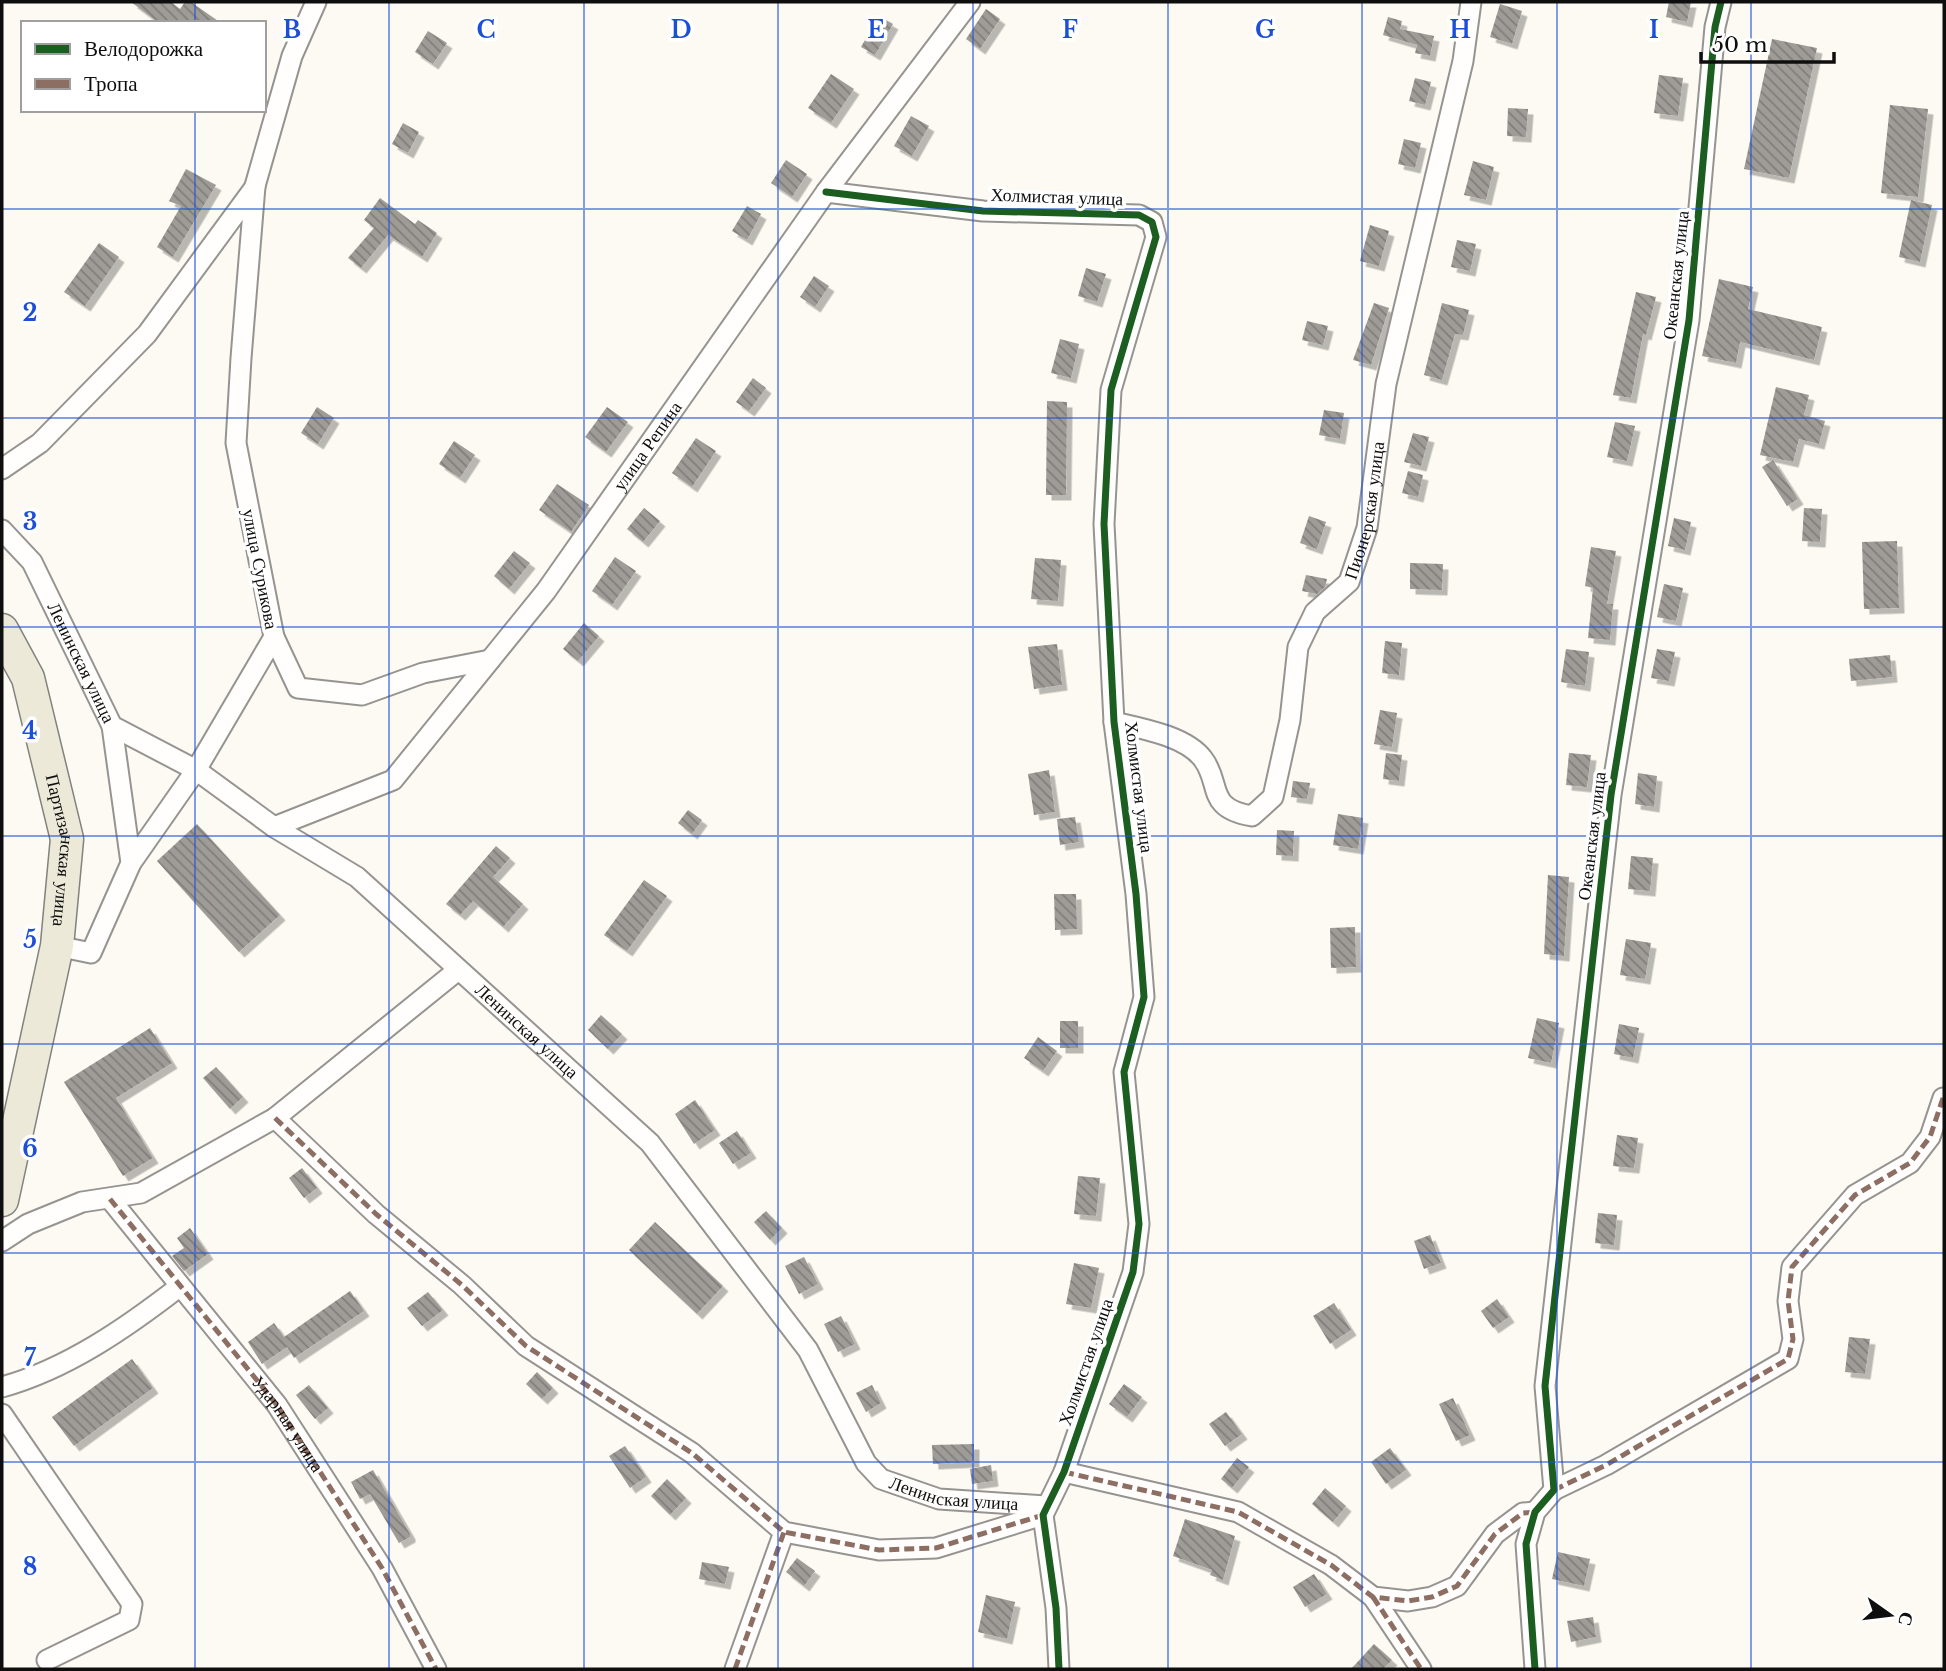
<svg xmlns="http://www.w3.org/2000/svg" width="1946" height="1671" viewBox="0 0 1946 1671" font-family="'Libre Baskerville',serif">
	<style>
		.building { fill: url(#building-back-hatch); filter: url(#shadow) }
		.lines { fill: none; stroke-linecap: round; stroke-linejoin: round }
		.street-casing { stroke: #959491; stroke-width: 23 }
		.primary-casing { stroke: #82827e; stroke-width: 35 }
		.street { stroke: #fffefd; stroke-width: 19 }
		.primary { stroke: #ede9d8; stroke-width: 32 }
		.quiet { stroke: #8d6e63; stroke-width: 5; stroke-dasharray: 10 5; stroke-linecap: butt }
		.cycleway-casing { stroke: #fff; stroke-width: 11 }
		.cycleway { stroke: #1b5e20; stroke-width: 7 }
		.grid { fill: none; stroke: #1d4ed8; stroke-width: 2; stroke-opacity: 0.55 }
		.labels { text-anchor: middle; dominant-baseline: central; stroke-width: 7; stroke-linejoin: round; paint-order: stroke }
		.street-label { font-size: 18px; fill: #0e0e0e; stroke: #fff }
		.grid-label { font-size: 23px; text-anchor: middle; font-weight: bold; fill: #1d4ed8; stroke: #fff; stroke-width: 7; stroke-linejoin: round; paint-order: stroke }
	</style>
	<defs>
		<pattern id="building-back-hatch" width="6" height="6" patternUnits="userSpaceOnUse" patternTransform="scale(1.75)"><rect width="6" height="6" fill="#9f9c98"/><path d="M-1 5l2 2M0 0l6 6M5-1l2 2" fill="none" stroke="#807e7a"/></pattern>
		<filter id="shadow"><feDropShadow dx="5.5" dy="5.5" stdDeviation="0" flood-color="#0004"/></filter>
	</defs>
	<rect width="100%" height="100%" fill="#fcfaf2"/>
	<g class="building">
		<path d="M 131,2 L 171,2 L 180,9 L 185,2 L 191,2 L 221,23 L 159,23 Z"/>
		<path d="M 1669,2 L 1691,2 L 1687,22 L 1666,17 Z"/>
		<path d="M 1500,4 L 1522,11 L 1512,44 L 1490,37 Z"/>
		<path d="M 986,9 L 1000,19 L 980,49 L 966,39 Z"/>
		<path d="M 879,16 L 893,24 L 875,55 L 861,47 Z"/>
		<path d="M 1388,17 L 1402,21 L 1400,29 L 1434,36 L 1430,56 L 1415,53 L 1417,45 L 1383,35 Z"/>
		<path d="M 428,31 L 447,43 L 433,64 L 415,52 Z"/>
		<path d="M 1772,39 L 1817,48 L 1789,178 L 1744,169 Z"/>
		<path d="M 831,74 L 854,89 L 831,123 L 808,108 Z"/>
		<path d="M 1659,75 L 1683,78 L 1678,116 L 1654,113 Z"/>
		<path d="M 1415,78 L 1431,82 L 1425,105 L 1409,101 Z"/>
		<path d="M 1890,105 L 1928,109 L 1918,197 L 1881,193 Z"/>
		<path d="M 1508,108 L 1528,109 L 1526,137 L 1507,136 Z"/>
		<path d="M 911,116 L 929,126 L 912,156 L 894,146 Z"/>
		<path d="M 403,123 L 419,132 L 408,153 L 392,144 Z"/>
		<path d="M 1404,139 L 1421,143 L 1415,168 L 1398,164 Z"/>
		<path d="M 786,160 L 807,174 L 792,197 L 771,183 Z"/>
		<path d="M 1473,161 L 1494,167 L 1486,200 L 1464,195 Z"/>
		<path d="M 186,169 L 216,185 L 173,257 L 157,247 L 181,206 L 169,201 Z"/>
		<path d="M 380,198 L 415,224 L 418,220 L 437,233 L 422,257 L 388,235 L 361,268 L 348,258 L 374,228 L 364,220 Z"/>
		<path d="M 1911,200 L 1932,205 L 1920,262 L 1899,257 Z"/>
		<path d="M 747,206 L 761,214 L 747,240 L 732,231 Z"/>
		<path d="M 1370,225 L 1389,231 L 1379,266 L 1360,261 Z"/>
		<path d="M 1457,240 L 1476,244 L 1470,271 L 1451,267 Z"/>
		<path d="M 99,243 L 119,257 L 85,306 L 64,292 Z"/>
		<path d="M 1086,268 L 1106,274 L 1097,302 L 1078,296 Z"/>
		<path d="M 814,276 L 829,286 L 815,307 L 800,297 Z"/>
		<path d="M 1719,279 L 1753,287 L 1748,309 L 1822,327 L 1814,360 L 1740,342 L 1736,363 L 1702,356 Z"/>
		<path d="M 1636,292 L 1656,297 L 1646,335 L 1643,334 L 1631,398 L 1613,395 Z"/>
		<path d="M 1374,303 L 1389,308 L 1371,365 L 1353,360 Z"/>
		<path d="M 1442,303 L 1469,310 L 1463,335 L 1455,334 L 1442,380 L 1424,375 Z"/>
		<path d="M 1307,321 L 1328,326 L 1323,345 L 1302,340 Z"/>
		<path d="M 1060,339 L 1079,344 L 1071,378 L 1051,373 Z"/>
		<path d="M 753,378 L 766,388 L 749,411 L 736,402 Z"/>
		<path d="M 1776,387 L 1809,395 L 1804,415 L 1825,421 L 1819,444 L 1799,439 L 1793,462 L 1760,455 Z"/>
		<path d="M 1047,401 L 1067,402 L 1066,495 L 1046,495 Z"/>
		<path d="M 317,407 L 334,418 L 318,444 L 301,433 Z"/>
		<path d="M 607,407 L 628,422 L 606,452 L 585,437 Z"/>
		<path d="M 1324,410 L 1344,413 L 1340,439 L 1319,435 Z"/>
		<path d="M 1615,422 L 1635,426 L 1627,461 L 1607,457 Z"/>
		<path d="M 1413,433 L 1429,437 L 1421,466 L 1404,462 Z"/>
		<path d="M 696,438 L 716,451 L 692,487 L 672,473 Z"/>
		<path d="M 454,441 L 475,455 L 460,478 L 439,464 Z"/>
		<path d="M 1773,460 L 1798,499 L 1787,506 L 1762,467 Z"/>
		<path d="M 1408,471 L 1423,475 L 1418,497 L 1402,493 Z"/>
		<path d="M 557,484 L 589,505 L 571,532 L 539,510 Z"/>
		<path d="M 644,508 L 660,521 L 643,542 L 627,529 Z"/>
		<path d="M 1804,508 L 1822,509 L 1820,542 L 1802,541 Z"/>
		<path d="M 1309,516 L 1326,522 L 1317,549 L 1300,543 Z"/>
		<path d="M 1674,518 L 1691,522 L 1685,550 L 1668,546 Z"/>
		<path d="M 1897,541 L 1899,608 L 1864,609 L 1862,542 Z"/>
		<path d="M 1591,547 L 1616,551 L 1607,604 L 1613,604 L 1610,640 L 1588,638 L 1593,588 L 1585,586 Z"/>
		<path d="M 514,551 L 530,563 L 509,589 L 494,576 Z"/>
		<path d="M 615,557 L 636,571 L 612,605 L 592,591 Z"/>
		<path d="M 1035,558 L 1061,560 L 1058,601 L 1031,599 Z"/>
		<path d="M 1410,563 L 1443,564 L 1442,590 L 1410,589 Z"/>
		<path d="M 1306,575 L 1327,579 L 1325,587 L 1317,594 L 1302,591 Z"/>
		<path d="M 1664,584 L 1683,588 L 1676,621 L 1657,617 Z"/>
		<path d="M 584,623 L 599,636 L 578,661 L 563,649 Z"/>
		<path d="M 1385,641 L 1402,643 L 1399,675 L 1382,673 Z"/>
		<path d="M 1057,644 L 1062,685 L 1034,689 L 1028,647 Z"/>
		<path d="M 1566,649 L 1589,652 L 1585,686 L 1561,682 Z"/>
		<path d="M 1657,649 L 1675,652 L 1669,681 L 1651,678 Z"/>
		<path d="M 1890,655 L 1892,677 L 1851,681 L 1849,659 Z"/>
		<path d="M 1380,710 L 1397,713 L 1392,747 L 1374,744 Z"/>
		<path d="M 1386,753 L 1402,755 L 1399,781 L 1383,779 Z"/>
		<path d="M 1569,753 L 1591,755 L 1587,787 L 1566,785 Z"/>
		<path d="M 1049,770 L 1055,812 L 1034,815 L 1028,774 Z"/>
		<path d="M 1638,773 L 1657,776 L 1654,807 L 1635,804 Z"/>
		<path d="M 1293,781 L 1310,783 L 1307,799 L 1291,797 Z"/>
		<path d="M 688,810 L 702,820 L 692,834 L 678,823 Z"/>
		<path d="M 1338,814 L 1363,818 L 1358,849 L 1333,845 Z"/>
		<path d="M 1075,817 L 1079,842 L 1060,845 L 1057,819 Z"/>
		<path d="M 197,824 L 280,915 L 239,952 L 157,861 Z"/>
		<path d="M 1277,830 L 1294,831 L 1293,856 L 1276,855 Z"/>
		<path d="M 496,846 L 510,858 L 493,877 L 523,904 L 503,927 L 473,901 L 460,915 L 446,904 Z"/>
		<path d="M 1631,856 L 1653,858 L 1650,891 L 1628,889 Z"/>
		<path d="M 1548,875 L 1569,877 L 1564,956 L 1544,954 Z"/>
		<path d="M 644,880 L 667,896 L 627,951 L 604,935 Z"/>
		<path d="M 1054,894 L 1076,894 L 1077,929 L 1055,930 Z"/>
		<path d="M 1355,927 L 1356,967 L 1331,968 L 1330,928 Z"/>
		<path d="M 1626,939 L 1651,943 L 1645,979 L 1620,975 Z"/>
		<path d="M 601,1015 L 622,1034 L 608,1049 L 588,1030 Z"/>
		<path d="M 1537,1018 L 1559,1023 L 1551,1063 L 1528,1058 Z"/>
		<rect x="1060" y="1021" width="18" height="27"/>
		<path d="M 1619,1024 L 1639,1028 L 1633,1058 L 1614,1054 Z"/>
		<path d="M 150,1028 L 172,1063 L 116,1098 L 153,1158 L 123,1176 L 64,1082 Z"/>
		<path d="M 1038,1037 L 1057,1051 L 1043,1071 L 1024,1058 Z"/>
		<path d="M 216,1067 L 243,1097 L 230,1109 L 203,1078 Z"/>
		<path d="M 695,1100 L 715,1130 L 694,1144 L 675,1114 Z"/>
		<path d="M 737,1131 L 751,1153 L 733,1164 L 719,1143 Z"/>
		<path d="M 1617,1135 L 1638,1138 L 1634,1168 L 1613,1166 Z"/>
		<path d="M 302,1168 L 317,1188 L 304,1198 L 289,1178 Z"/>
		<path d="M 1078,1176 L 1100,1178 L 1096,1216 L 1074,1214 Z"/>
		<path d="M 766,1211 L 782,1228 L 770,1240 L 754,1222 Z"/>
		<path d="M 1598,1213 L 1617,1215 L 1614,1245 L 1595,1243 Z"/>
		<path d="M 655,1222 L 723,1286 L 697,1314 L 629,1250 Z"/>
		<path d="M 190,1228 L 208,1254 L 184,1271 L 172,1256 L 184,1248 L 177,1238 Z"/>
		<path d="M 1430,1235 L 1441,1263 L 1424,1269 L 1414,1241 Z"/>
		<path d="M 804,1257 L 818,1284 L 799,1294 L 785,1266 Z"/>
		<path d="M 1074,1263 L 1099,1268 L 1091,1308 L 1066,1304 Z"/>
		<path d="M 350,1291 L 364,1311 L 294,1358 L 287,1347 L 262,1364 L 248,1342 L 274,1323 L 284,1337 Z"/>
		<path d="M 428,1292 L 443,1310 L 422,1326 L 407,1308 Z"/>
		<path d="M 1497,1299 L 1509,1317 L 1493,1328 L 1481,1311 Z"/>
		<path d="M 1334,1303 L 1351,1330 L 1330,1344 L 1313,1316 Z"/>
		<path d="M 841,1316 L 855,1344 L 838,1352 L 824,1324 Z"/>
		<path d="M 1849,1337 L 1870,1339 L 1865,1374 L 1845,1372 Z"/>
		<path d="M 132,1359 L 153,1388 L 74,1446 L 52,1417 Z"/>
		<path d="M 537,1372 L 553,1388 L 542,1399 L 526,1384 Z"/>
		<path d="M 1124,1384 L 1142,1397 L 1127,1417 L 1109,1404 Z"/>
		<path d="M 309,1385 L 328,1408 L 315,1419 L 296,1395 Z"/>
		<path d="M 872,1385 L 881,1403 L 866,1412 L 856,1393 Z"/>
		<path d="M 1453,1398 L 1470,1435 L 1456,1441 L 1439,1404 Z"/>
		<path d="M 1226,1412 L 1242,1434 L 1225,1446 L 1209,1424 Z"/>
		<path d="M 974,1444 L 974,1462 L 933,1464 L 932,1445 Z"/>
		<path d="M 625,1446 L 646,1477 L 630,1488 L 609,1456 Z"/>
		<path d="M 1390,1448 L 1406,1470 L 1386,1484 L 1371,1462 Z"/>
		<path d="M 1237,1458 L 1249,1467 L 1232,1488 L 1221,1479 Z"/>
		<path d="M 991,1465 L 993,1481 L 972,1484 L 970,1469 Z"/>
		<path d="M 373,1470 L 410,1534 L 410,1537 L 399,1543 L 370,1494 L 360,1499 L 351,1482 Z"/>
		<path d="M 667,1479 L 686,1498 L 670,1515 L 651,1496 Z"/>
		<path d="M 1325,1488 L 1346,1506 L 1333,1522 L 1312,1504 Z"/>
		<path d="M 1185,1519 L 1235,1536 L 1223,1580 L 1210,1575 L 1212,1570 L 1173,1556 Z"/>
		<path d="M 1558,1552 L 1590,1559 L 1584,1586 L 1552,1579 Z"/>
		<path d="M 797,1558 L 815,1571 L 804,1586 L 786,1572 Z"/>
		<path d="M 702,1562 L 729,1567 L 725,1584 L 699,1579 Z"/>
		<path d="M 1314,1574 L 1327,1594 L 1305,1607 L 1293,1587 Z"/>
		<path d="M 986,1595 L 1015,1602 L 1007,1639 L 978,1632 Z"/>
		<path d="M 1593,1617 L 1596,1637 L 1571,1642 L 1567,1621 Z"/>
		<path d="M 1374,1644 L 1392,1660 L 1383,1669 L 1351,1669 Z"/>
	</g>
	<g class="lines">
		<g class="street-casing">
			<g id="street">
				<path d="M 826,192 L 983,211 L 1139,215 L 1152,222 L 1156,237 L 1111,390 L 1104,524 L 1114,722 L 1136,894 L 1144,997 L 1124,1072 L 1139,1224 L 1133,1272 L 1064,1472 L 1043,1515 L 1056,1608 L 1059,1669"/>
				<path d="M 2,469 L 40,443 L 147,334 L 255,187"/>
				<path id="s1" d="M 2,530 L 32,562 L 112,726 L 196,770 L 274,827 L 357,877 L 650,1143 L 808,1350 L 866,1463 L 881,1479 L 939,1499 L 1046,1506"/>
				<path d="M 274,637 L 298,688 L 362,695 L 423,673 L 490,660"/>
				<path id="s2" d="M 1114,722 C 1140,728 1186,736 1203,759 C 1222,784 1205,808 1252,816 L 1273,797 L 1290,720 L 1298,647 L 1315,612 L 1349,582 L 1367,528 L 1386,384 L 1463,61 L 1471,2"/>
				<path d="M 112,726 L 131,863"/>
				<path id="s3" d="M 274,827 L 393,780 L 546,591 L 826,192 L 970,2"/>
				<path d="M 57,946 L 91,953 L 131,863 L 196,770 L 274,637 L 236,443 L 241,358 L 255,186 L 292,56 L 316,2"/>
				<path d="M 275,1118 L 376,1214 L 462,1285 L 526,1346 L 692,1453 L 784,1532 L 879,1550 L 936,1548 L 1043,1515"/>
				<path id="s4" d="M 110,1199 L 277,1405 L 382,1568 L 436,1669"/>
				<path d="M 2,1241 L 28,1224 L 82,1202 L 141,1193 L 275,1118 L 458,970"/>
				<path d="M 2,1387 C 67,1369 126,1328 179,1287"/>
				<path d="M 2,1414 L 132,1604 L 129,1620 L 47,1660"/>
				<path d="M 1064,1472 L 1238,1512 L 1331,1565 L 1373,1597 L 1408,1601 L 1432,1597 L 1457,1586 L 1495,1534 L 1523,1513 L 1535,1512"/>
				<path d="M 1554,1490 L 1606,1465 L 1788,1359 L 1793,1339 L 1788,1301 L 1792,1267 L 1855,1195 L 1910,1163 L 1930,1137 L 1943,1098"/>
				<path d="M 1373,1597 L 1421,1669"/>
				<path d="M 735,1669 L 784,1532"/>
				<path d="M 1535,1669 L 1526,1544 L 1535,1512 L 1554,1490 L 1545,1386 L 1611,795 L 1689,320 L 1715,27 L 1721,2"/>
			</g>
		</g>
		<g class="primary-casing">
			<g id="primary">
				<path id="s5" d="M 2,630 L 28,678 L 67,839 L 57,946 L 2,1200"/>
			</g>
		</g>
		<use href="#street" class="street"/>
		<use href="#primary" class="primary"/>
		<g class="quiet">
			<path d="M 275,1118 L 376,1214 L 462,1285 L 526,1346 L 692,1453 L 784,1532 L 879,1550 L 936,1548 L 1043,1515"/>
			<path d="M 110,1199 L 277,1405 L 382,1568 L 436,1669"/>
			<path d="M 1064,1472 L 1238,1512 L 1331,1565 L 1373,1597 L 1408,1601 L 1432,1597 L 1457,1586 L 1495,1534 L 1523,1513 L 1535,1512"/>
			<path d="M 1554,1490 L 1606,1465 L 1788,1359 L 1793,1339 L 1788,1301 L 1792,1267 L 1855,1195 L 1910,1163 L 1930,1137 L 1943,1098"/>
			<path d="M 1373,1597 L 1421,1669"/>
			<path d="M 735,1669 L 784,1532"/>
		</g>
		<g class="cycleway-casing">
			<g id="cycleway">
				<path d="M 826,192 L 983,211 L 1139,215 L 1152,222 L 1156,237 L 1111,390 L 1104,524 L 1114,722 L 1136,894 L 1144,997 L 1124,1072 L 1139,1224 L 1133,1272 L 1064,1472 L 1043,1515 L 1056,1608 L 1059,1669"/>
				<path d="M 1535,1669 L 1526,1544 L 1535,1512 L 1554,1490 L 1545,1386 L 1611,795 L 1689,320 L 1715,27 L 1721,2"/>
			</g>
		</g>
		<use href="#cycleway" class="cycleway"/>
	</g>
	<path class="grid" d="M 195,2 L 195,23M 389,2 L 389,1669M 584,2 L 584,1669M 778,2 L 778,1669M 973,2 L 973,1669M 1168,2 L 1168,1669M 1362,2 L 1362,1669M 1557,2 L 1557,1669M 1751,2 L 1751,1669M 195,110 L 195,1669M 2,209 L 1944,209M 2,418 L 1944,418M 2,627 L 1944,627M 2,836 L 1944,836M 2,1044 L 1944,1044M 2,1253 L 1944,1253M 2,1462 L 1944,1462"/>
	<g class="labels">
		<g class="street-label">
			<text transform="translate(1057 197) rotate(2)">Холмистая улица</text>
			<text transform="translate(1676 275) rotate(-84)">Океанская улица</text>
			<text stroke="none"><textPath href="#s3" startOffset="548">улица Репина</textPath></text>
			<text stroke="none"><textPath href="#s2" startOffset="518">Пионерская улица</textPath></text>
			<text transform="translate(260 569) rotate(79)">улица Сурикова</text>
			<text stroke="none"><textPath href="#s1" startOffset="156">Ленинская улица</textPath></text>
			<text transform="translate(1139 787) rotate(83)">Холмистая улица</text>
			<text transform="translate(1592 836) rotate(-83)">Океанская улица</text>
			<text stroke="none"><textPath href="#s5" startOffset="231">Партизанская улица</textPath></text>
			<text stroke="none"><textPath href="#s1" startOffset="744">Ленинская улица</textPath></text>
			<text transform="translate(1086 1362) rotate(-71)">Холмистая улица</text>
			<text stroke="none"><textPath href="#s4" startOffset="287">Ударная улица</textPath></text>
			<text stroke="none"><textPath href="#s1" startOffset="1395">Ленинская улица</textPath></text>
		</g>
	</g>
	<g class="grid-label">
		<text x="292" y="38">B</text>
		<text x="486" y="38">C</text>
		<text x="681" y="38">D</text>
		<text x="876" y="38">E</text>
		<text x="1070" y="38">F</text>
		<text x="1265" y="38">G</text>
		<text x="1460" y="38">H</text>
		<text x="1654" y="38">I</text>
		<text x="30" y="321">2</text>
		<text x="30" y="530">3</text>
		<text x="30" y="739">4</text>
		<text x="30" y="948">5</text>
		<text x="30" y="1157">6</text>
		<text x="30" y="1366">7</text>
		<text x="30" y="1575">8</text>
	</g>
	<rect width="1946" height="1671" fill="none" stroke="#0e0e0e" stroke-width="7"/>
	<rect x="21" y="21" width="245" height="91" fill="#ffffff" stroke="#9f9f9f" stroke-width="2"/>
	<rect x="35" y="44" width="35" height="10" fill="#1b5e20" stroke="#9f9f9f" stroke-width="2"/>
	<text x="84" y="56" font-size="21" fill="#0e0e0e">Велодорожка</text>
	<rect x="35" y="79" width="35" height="10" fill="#8d6e63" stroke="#9f9f9f" stroke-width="2"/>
	<text x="84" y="91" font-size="21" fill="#0e0e0e">Тропа</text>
	<g transform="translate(1890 1615) rotate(104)" stroke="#ffffff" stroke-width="5" paint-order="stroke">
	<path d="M0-5L12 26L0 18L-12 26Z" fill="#0e0e0e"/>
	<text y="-10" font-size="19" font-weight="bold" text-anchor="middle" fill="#0e0e0e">С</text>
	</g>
	<path d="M1701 52v10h133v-10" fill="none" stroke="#0e0e0e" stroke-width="3.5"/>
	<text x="1712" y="52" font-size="21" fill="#0e0e0e" stroke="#ffffff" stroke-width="5" paint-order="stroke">50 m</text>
</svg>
